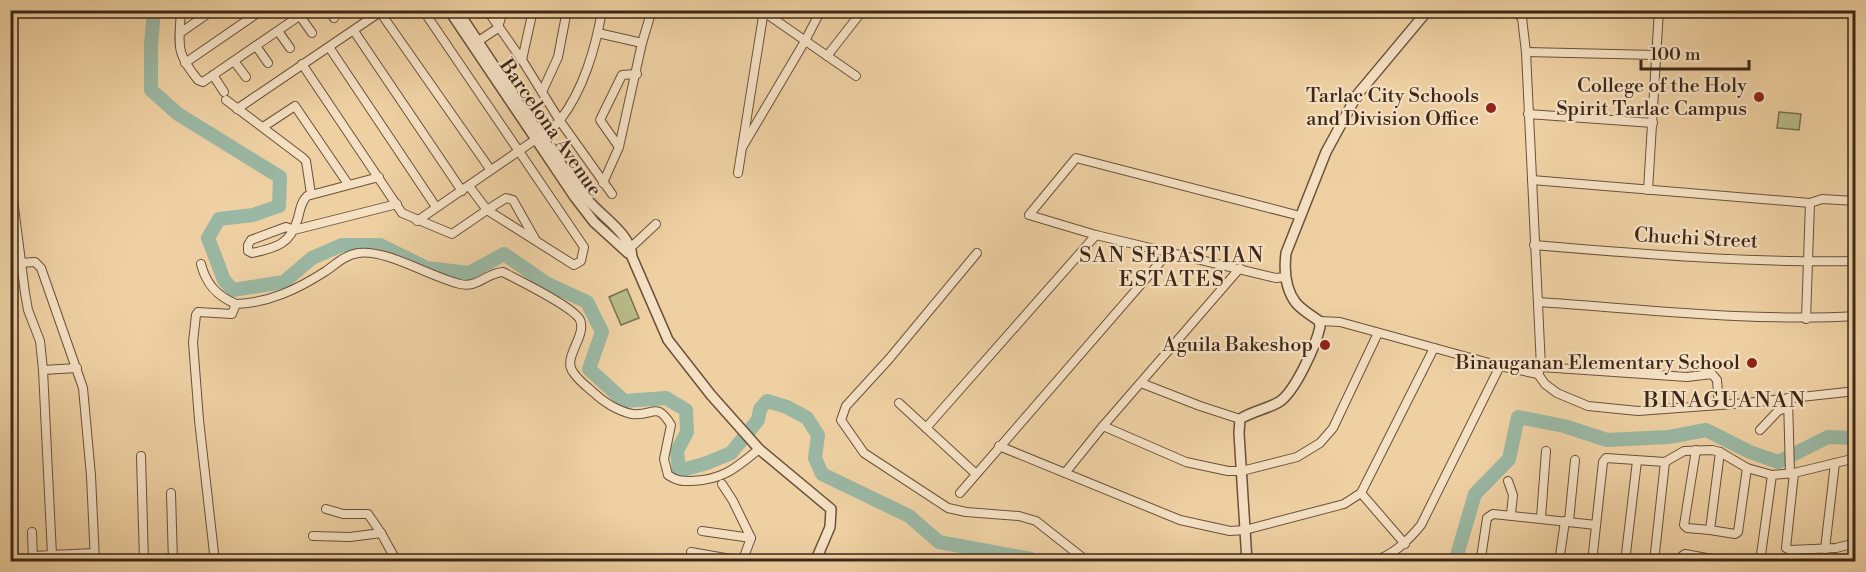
<svg xmlns="http://www.w3.org/2000/svg" width="1866" height="572" viewBox="0 0 1866 572" font-family="'Libre Bodoni',serif">
	<style>
		.green { fill: #b7bb86; stroke: #7a714f; stroke-width: 1.5 }
		.lines { fill: none; stroke-linecap: round; stroke-linejoin: round }
		.river { stroke: #9ab7a3; stroke-width: 14 }
		.minor-casing { stroke: #6a513a; stroke-width: 10 }
		.tertiary-casing { stroke: #6a513a; stroke-width: 12 }
		.minor { stroke: #f4e0c3; stroke-width: 8 }
		.tertiary { stroke: #f4e0c3; stroke-width: 9 }
		.poi-dot { fill: #8f2418; stroke: #f4e0c3; stroke-width: 2 }
		.labels { text-anchor: middle; dominant-baseline: central; stroke-width: 4.5; stroke-linejoin: round; paint-order: stroke }
		.poi-label { font-size: 20px; fill: #3e2718; stroke: #f4e0c3; text-anchor: end }
		.street-label { font-size: 20px; fill: #3e2718; stroke: #f4e0c3 }
		.neighbourhood-label { font-size: 21px; letter-spacing: 1.5px; fill: #3e2718; stroke: #f4e0c3 }
		.quarter-label { font-size: 22px; letter-spacing: 1.5px; fill: #3e2718; stroke: #f4e0c3 }
	</style>
	<rect width="100%" height="100%" fill="#eed0a2"/>
	<filter id="stains"><feTurbulence type="fractalNoise" baseFrequency=".00333" numOctaves="4"/><feColorMatrix values="0 0 0 0 .2 0 0 0 0 .09 0 0 0 0 .02 0 0 0 .5 -.17"/></filter>
	<radialGradient id="worn" r=".72"><stop offset=".6" stop-color="#630" stop-opacity="0"/><stop offset="1" stop-color="#630" stop-opacity=".3"/></radialGradient>
	<g class="green">
		<path d="M 1779,112 L 1801,114 L 1799,130 L 1777,128 Z"/>
		<path d="M 627,289 L 639,318 L 621,325 L 609,297 Z"/>
	</g>
	<g class="lines">
		<g class="river">
			<path d="M 154,10 L 151,45 L 151,90 L 178,114 L 280,177 L 279,206 L 253,215 L 219,219 L 208,238 L 224,280 L 233,290 L 284,282 L 312,258 L 342,245 L 380,245 L 427,268 L 469,273 L 504,254 L 546,283 L 587,302 L 602,332 L 589,369 L 624,401 L 666,398 L 686,410 L 687,432 L 677,451 L 679,471 L 707,463 L 731,453 L 758,420 L 760,409 L 767,401 L 787,407 L 807,418 L 818,435 L 815,458 L 822,474 L 909,516 L 939,542 L 1031,559 L 1034,562"/>
			<path d="M 1455,562 L 1475,494 L 1509,459 L 1518,417 L 1564,426 L 1607,440 L 1669,437 L 1706,430 L 1750,452 L 1778,462 L 1828,437 L 1856,438"/>
		</g>
		<g class="minor-casing">
			<g id="minor">
				<path d="M 181,10 C 179,46 175,52 198,80 L 203,82 L 308,10"/>
				<path d="M 329,10 L 334,18"/>
				<path d="M 487,10 L 522,60 L 560,121 L 612,194"/>
				<path d="M 1514,10 L 1522,18"/>
				<path d="M 1529,10 L 1522,18 L 1526,52 L 1541,367 L 1538,374"/>
				<path d="M 380,12 L 490,169"/>
				<path d="M 764,12 L 856,76"/>
				<path d="M 300,16 L 312,33"/>
				<path d="M 278,31 L 290,48"/>
				<path d="M 354,31 L 462,191"/>
				<path d="M 180,33 L 213,10"/>
				<path d="M 598,33 L 642,43 L 619,147 L 603,183"/>
				<path d="M 642,43 L 651,13"/>
				<path d="M 474,44 L 498,28 L 503,10"/>
				<path d="M 256,46 L 268,63"/>
				<path d="M 329,47 L 436,207"/>
				<path d="M 1526,52 L 1657,55"/>
				<path d="M 827,56 L 863,10"/>
				<path d="M 522,60 L 533,10"/>
				<path d="M 234,61 L 246,77"/>
				<path d="M 185,63 L 262,10"/>
				<path d="M 302,64 L 402,213 L 452,234 L 487,210 L 574,265 L 581,261 L 584,247 L 423,10"/>
				<path d="M 213,75 L 224,92"/>
				<path d="M 542,92 L 558,57 L 567,10"/>
				<path d="M 226,100 L 303,158 L 306,161 L 311,194"/>
				<path d="M 237,109 L 383,10"/>
				<path d="M 1528,114 L 1653,123"/>
				<path d="M 263,127 L 295,106 L 348,184"/>
				<path d="M 743,146 L 805,41 L 821,10"/>
				<path d="M 619,147 L 600,120 L 622,75 L 637,74"/>
				<path d="M 738,173 L 764,10"/>
				<path d="M 10,176 L 25,293 L 28,310 L 40,341 L 43,370 L 52,555 L 33,556"/>
				<path d="M 379,177 L 307,196 C 301,202 300,210 298,218 C 291,244 276,248 252,253 L 248,251 L 248,245 L 251,240 L 286,227 L 294,230 L 397,204"/>
				<path d="M 1532,180 L 1810,203 L 1822,199 L 1856,201"/>
				<path d="M 469,186 L 487,210 L 506,198 L 513,200 L 535,239"/>
				<path d="M 1648,190 L 1659,10"/>
				<path d="M 417,221 L 542,135 C 548,131 556,126 560,120 C 583,91 596,47 602,10"/>
				<path d="M 1534,245 C 1641,254 1748,263 1856,261"/>
				<path d="M 627,251 L 656,224"/>
				<path d="M 977,253 L 889,359 L 846,406 L 841,420 L 864,453 L 948,508 L 966,512 L 1019,516 L 1036,521 L 1088,562"/>
				<path d="M 20,263 L 35,262 L 41,268 L 83,388 L 91,476 L 95,562"/>
				<path d="M 201,264 C 206,284 217,296 236,304"/>
				<path d="M 1285,277 L 1276,278 L 1096,235 L 1029,215 L 1076,158 L 1300,216"/>
				<path d="M 1538,302 C 1644,309 1750,322 1856,316"/>
				<path d="M 1806,319 L 1810,203"/>
				<path d="M 1319,321 L 1340,322 L 1500,366 L 1538,374"/>
				<path d="M 1541,367 L 1687,377 L 1712,374 L 1717,380 L 1719,405"/>
				<path d="M 43,370 L 77,368"/>
				<path d="M 1538,374 L 1545,384 L 1557,393 L 1588,406 L 1638,411 L 1747,403 L 1856,391"/>
				<path d="M 1141,383 L 1200,406 L 1240,419"/>
				<path d="M 1788,398 L 1790,474"/>
				<path d="M 899,403 L 976,474"/>
				<path d="M 1103,426 L 1186,462 L 1228,471 L 1242,471 L 1297,457 L 1320,443 L 1333,428 L 1378,333"/>
				<path d="M 926,428 L 1096,235"/>
				<path d="M 1760,430 L 1778,411 L 1788,407"/>
				<path d="M 999,446 L 1180,520 L 1230,531 L 1245,530 L 1344,504 L 1361,493 L 1434,348"/>
				<path d="M 1696,450 L 1684,525 L 1687,528 L 1710,530"/>
				<path d="M 1720,452 L 1710,530 L 1735,534 L 1738,532 L 1747,468"/>
				<path d="M 141,456 L 144,562"/>
				<path d="M 1665,462 L 1684,451 L 1712,450 L 1720,452 L 1747,468 L 1772,475"/>
				<path d="M 1065,473 L 1103,426 L 1240,268"/>
				<path d="M 1794,473 L 1786,548 L 1790,550 L 1836,548 L 1856,543"/>
				<path d="M 1508,481 L 1513,495 L 1511,514"/>
				<path d="M 722,484 L 733,501 L 751,538 L 742,562"/>
				<path d="M 171,493 L 173,562"/>
				<path d="M 960,493 L 1169,252"/>
				<path d="M 1361,493 L 1405,544"/>
				<path d="M 326,509 L 343,514 L 368,514 L 381,533 L 397,562"/>
				<path d="M 1541,518 L 1546,451"/>
				<path d="M 1569,521 L 1575,460"/>
				<path d="M 702,531 L 751,538"/>
				<path d="M 32,532 L 33,562"/>
				<path d="M 313,536 L 350,537 L 381,533"/>
				<path d="M 1825,549 L 1835,463"/>
				<path d="M 691,552 L 742,561"/>
				<path d="M 52,555 L 94,553"/>
				<path d="M 1481,558 L 1487,518 L 1493,514 L 1596,525"/>
				<path d="M 215,562 L 199,420 L 193,342 L 196,315 L 198,312 L 232,314 L 236,304 C 269,303 298,289 326,271 C 336,264 345,255 358,253 C 387,249 430,277 460,284 C 478,288 486,273 503,272 C 518,280 574,307 580,320 C 587,336 562,358 573,372 C 578,380 586,386 593,392 C 603,402 618,411 632,414 C 653,417 656,400 671,425 L 664,459 L 668,475 C 677,481 681,481 691,481 C 723,480 736,468 759,449"/>
				<path d="M 1372,562 C 1393,555 1407,542 1421,525 L 1500,366"/>
				<path d="M 1559,562 L 1565,521"/>
				<path d="M 1592,562 L 1603,462 L 1606,458 L 1665,462 L 1654,562"/>
				<path d="M 1625,562 L 1637,461"/>
				<path d="M 1682,562 L 1682,556 L 1685,554 L 1728,562"/>
				<path d="M 1760,562 L 1772,475 L 1794,473 L 1856,458"/>
			</g>
		</g>
		<g class="tertiary-casing">
			<g id="tertiary">
				<path d="M 449,10 L 574,196 L 594,222 L 628,253"/>
				<path d="M 457,10 C 500,74 541,140 588,200 C 602,217 631,234 632,257 L 668,340 L 711,395 L 759,449 L 831,509 L 830,527 L 815,562"/>
				<path d="M 1247,562 L 1239,433 L 1240,419 C 1253,411 1267,409 1279,402 C 1295,392 1316,345 1320,327 L 1319,321 C 1312,316 1302,310 1296,303 C 1285,289 1284,270 1286,253 L 1326,152 L 1357,95 L 1428,10"/>
			</g>
		</g>
		<use href="#minor" class="minor"/>
		<use href="#tertiary" class="tertiary"/>
	</g>
	<g class="poi-dot">
		<circle cx="1759" cy="97" r="6"/>
		<circle cx="1491" cy="108" r="6"/>
		<circle cx="1325" cy="345" r="6"/>
		<circle cx="1752" cy="363" r="6"/>
	</g>
	<g class="labels">
		<g class="poi-label">
			<text x="1747" y="86">College of the Holy<tspan x="1747" dy="23">Spirit Tarlac Campus</tspan></text>
			<text x="1479" y="96">Tarlac City Schools<tspan x="1479" dy="23">and Division Office</tspan></text>
			<text x="1313" y="345">Aguila Bakeshop</text>
			<text x="1740" y="363">Binauganan Elementary School</text>
		</g>
		<g class="street-label">
			<text transform="translate(550 128) rotate(55)">Barcelona Avenue</text>
			<text transform="translate(1696 239) rotate(3)">Chuchi Street</text>
		</g>
		<g class="neighbourhood-label">
			<text x="1172" y="256">SAN SEBASTIAN<tspan x="1172" dy="24">ESTATES</tspan></text>
		</g>
		<g class="quarter-label">
			<text x="1725" y="400">BINAGUANAN</text>
		</g>
	</g>
	<rect width="1866" height="572" fill="none" stroke="#eed0a2" stroke-width="36"/>
	<rect x="12" y="12" width="1842" height="548" fill="none" stroke="#3e2718" stroke-width="3"/>
	<rect x="18" y="18" width="1830" height="536" fill="none" stroke="#3e2718" stroke-width="1.5"/>
	<path d="M1641 60v9h108v-9" fill="none" stroke="#3e2718" stroke-width="3"/>
	<text x="1650" y="60" font-size="18" fill="#3e2718" stroke="#f4e0c3" stroke-width="4.5" paint-order="stroke">100 m</text>
	<rect width="100%" height="100%" filter="url(#stains)"/>
	<rect width="100%" height="100%" fill="url(#worn)"/>
</svg>
